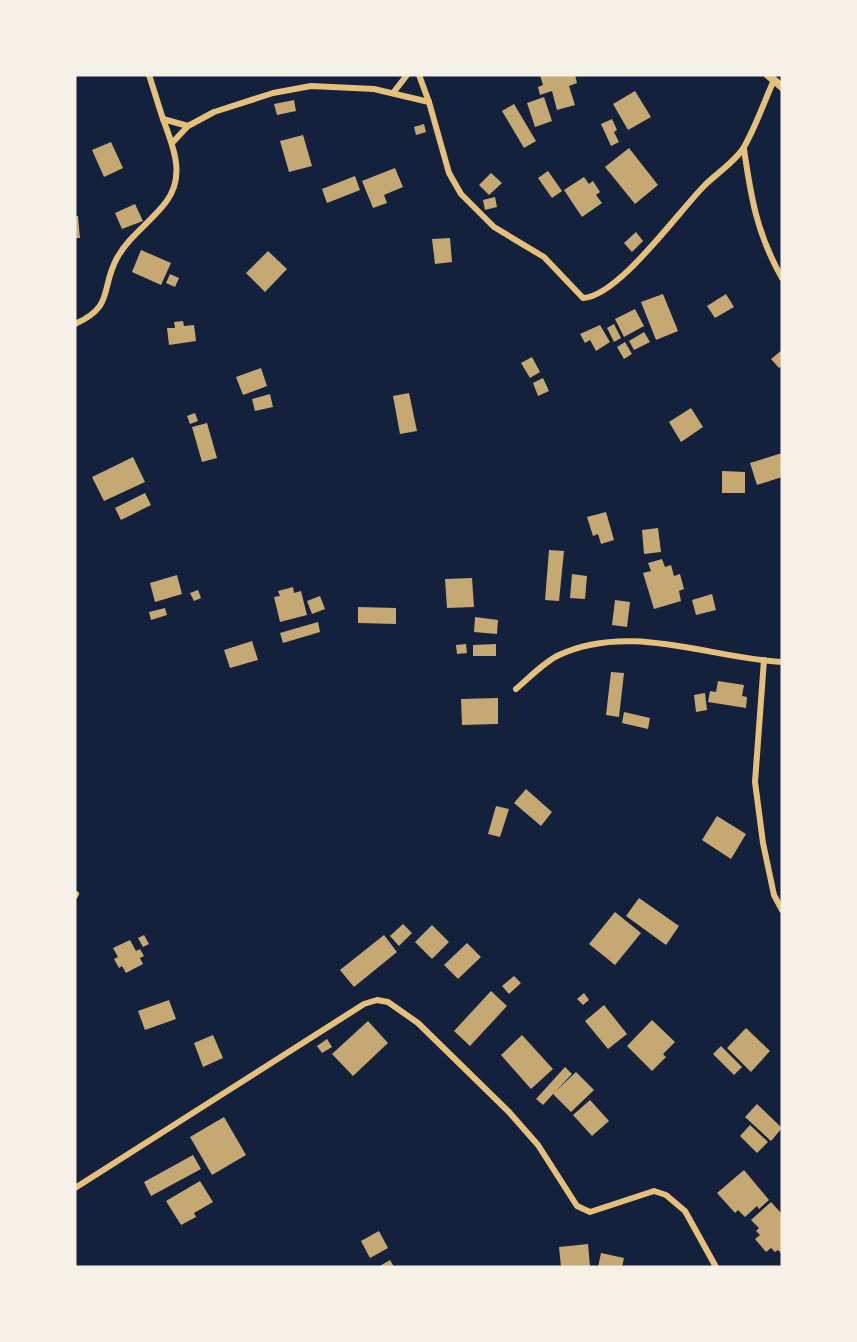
<svg xmlns="http://www.w3.org/2000/svg" width="857" height="1342" viewBox="0 0 857 1342" font-family="'IBM Plex Sans',sans-serif">
	<style>
		.building { fill: #c6a872 }
		.lines { fill: none; stroke-linecap: round; stroke-linejoin: round }
		.minor { stroke: #e5c07b; stroke-width: 6 }
		.tertiary { stroke: #e5c07b; stroke-width: 8 }
	</style>
	<rect width="100%" height="100%" fill="#14213d"/>
	<g class="building">
		<path d="M 540,75 L 575,75 L 577,83 L 569,86 L 575,105 L 557,110 L 552,91 L 540,95 L 538,87 L 543,85 Z"/>
		<path d="M 635,91 L 651,117 L 628,130 L 613,104 Z"/>
		<path d="M 544,97 L 552,121 L 535,127 L 527,103 Z"/>
		<path d="M 294,100 L 296,111 L 277,115 L 274,104 Z"/>
		<path d="M 514,104 L 536,141 L 524,148 L 502,111 Z"/>
		<path d="M 612,119 L 617,130 L 614,132 L 619,142 L 611,146 L 601,124 Z"/>
		<path d="M 424,124 L 426,132 L 416,135 L 414,127 Z"/>
		<path d="M 303,135 L 312,166 L 289,172 L 280,141 Z"/>
		<path d="M 111,142 L 123,168 L 104,177 L 92,150 Z"/>
		<path d="M 629,148 L 658,185 L 635,204 L 605,167 Z"/>
		<path d="M 395,168 L 403,187 L 384,195 L 387,203 L 373,208 L 362,181 Z"/>
		<path d="M 548,171 L 562,191 L 552,198 L 538,178 Z"/>
		<path d="M 491,173 L 502,183 L 489,195 L 479,185 Z"/>
		<path d="M 355,176 L 360,190 L 327,203 L 322,189 Z"/>
		<path d="M 584,177 L 589,184 L 593,181 L 600,192 L 596,195 L 602,203 L 582,217 L 564,190 Z"/>
		<path d="M 495,197 L 497,207 L 485,210 L 483,200 Z"/>
		<path d="M 135,204 L 143,221 L 122,229 L 115,213 Z"/>
		<path d="M 75,216 L 78,216 L 80,238 L 75,238 Z"/>
		<path d="M 636,232 L 643,241 L 632,252 L 624,243 Z"/>
		<path d="M 450,238 L 452,262 L 435,264 L 432,239 Z"/>
		<path d="M 141,250 L 171,263 L 161,285 L 132,272 Z"/>
		<path d="M 268,251 L 287,269 L 265,292 L 246,273 Z"/>
		<path d="M 170,274 L 179,278 L 175,287 L 166,283 Z"/>
		<path d="M 663,294 L 678,331 L 656,340 L 641,302 Z"/>
		<path d="M 726,294 L 734,307 L 715,318 L 707,306 Z"/>
		<path d="M 635,309 L 644,326 L 624,337 L 615,319 Z"/>
		<path d="M 183,321 L 184,326 L 194,325 L 196,341 L 169,345 L 167,328 L 175,328 L 174,322 Z"/>
		<path d="M 614,324 L 621,338 L 614,342 L 607,328 Z"/>
		<path d="M 600,325 L 610,342 L 596,351 L 590,340 L 585,343 L 580,334 Z"/>
		<path d="M 644,332 L 650,342 L 634,350 L 629,341 Z"/>
		<path d="M 625,342 L 632,354 L 624,359 L 617,347 Z"/>
		<path d="M 782,350 L 782,366 L 779,368 L 771,359 Z"/>
		<path d="M 532,357 L 540,372 L 530,378 L 521,363 Z"/>
		<path d="M 261,368 L 267,386 L 243,395 L 236,377 Z"/>
		<path d="M 543,378 L 549,391 L 538,396 L 533,383 Z"/>
		<path d="M 409,393 L 417,431 L 400,434 L 393,396 Z"/>
		<path d="M 270,394 L 273,407 L 255,411 L 252,399 Z"/>
		<path d="M 691,408 L 703,427 L 681,442 L 669,422 Z"/>
		<path d="M 195,413 L 198,421 L 190,424 L 187,416 Z"/>
		<path d="M 207,423 L 217,458 L 202,462 L 192,427 Z"/>
		<path d="M 782,453 L 782,477 L 757,485 L 750,463 Z"/>
		<path d="M 133,457 L 145,482 L 104,501 L 92,477 Z"/>
		<path d="M 722,471 L 745,472 L 745,493 L 722,493 Z"/>
		<path d="M 145,493 L 151,505 L 121,520 L 115,508 Z"/>
		<path d="M 606,512 L 614,540 L 601,544 L 598,534 L 593,536 L 587,517 Z"/>
		<path d="M 658,528 L 661,552 L 644,554 L 642,530 Z"/>
		<path d="M 549,550 L 564,551 L 559,601 L 545,600 Z"/>
		<path d="M 662,559 L 665,567 L 671,565 L 674,576 L 680,574 L 684,589 L 679,591 L 681,601 L 654,609 L 643,573 L 651,571 L 648,563 Z"/>
		<path d="M 572,574 L 587,576 L 585,599 L 570,598 Z"/>
		<path d="M 177,575 L 182,594 L 155,602 L 150,583 Z"/>
		<path d="M 472,578 L 474,607 L 447,608 L 445,579 Z"/>
		<path d="M 293,587 L 294,593 L 301,591 L 307,615 L 280,622 L 274,597 L 280,596 L 278,591 Z"/>
		<path d="M 198,590 L 201,598 L 194,601 L 190,593 Z"/>
		<path d="M 712,594 L 716,610 L 696,615 L 692,600 Z"/>
		<path d="M 320,596 L 325,609 L 312,614 L 307,601 Z"/>
		<path d="M 615,600 L 630,602 L 627,627 L 612,625 Z"/>
		<path d="M 358,607 L 396,608 L 396,624 L 358,623 Z"/>
		<path d="M 165,608 L 167,615 L 151,620 L 149,612 Z"/>
		<path d="M 475,617 L 498,620 L 497,634 L 474,632 Z"/>
		<path d="M 318,622 L 320,632 L 283,643 L 280,633 Z"/>
		<path d="M 252,641 L 258,660 L 230,668 L 224,650 Z"/>
		<path d="M 466,644 L 467,653 L 457,654 L 456,645 Z"/>
		<path d="M 496,644 L 496,656 L 473,656 L 473,645 Z"/>
		<path d="M 611,672 L 624,673 L 619,717 L 606,715 Z"/>
		<path d="M 718,681 L 744,685 L 742,696 L 747,697 L 746,708 L 708,702 L 710,691 L 716,692 Z"/>
		<path d="M 705,693 L 707,710 L 696,712 L 694,695 Z"/>
		<path d="M 498,698 L 498,724 L 462,725 L 461,699 Z"/>
		<path d="M 624,712 L 650,718 L 648,729 L 622,723 Z"/>
		<path d="M 526,789 L 552,812 L 541,826 L 514,803 Z"/>
		<path d="M 496,806 L 509,809 L 500,837 L 488,834 Z"/>
		<path d="M 717,816 L 746,834 L 731,859 L 702,840 Z"/>
		<path d="M 639,898 L 679,926 L 666,945 L 626,916 Z"/>
		<path d="M 615,912 L 641,933 L 615,965 L 589,944 Z"/>
		<path d="M 403,924 L 412,933 L 399,946 L 390,936 Z"/>
		<path d="M 432,925 L 449,942 L 432,959 L 415,942 Z"/>
		<path d="M 144,935 L 149,944 L 143,947 L 138,938 Z"/>
		<path d="M 384,935 L 397,952 L 354,987 L 340,970 Z"/>
		<path d="M 130,940 L 136,951 L 140,949 L 144,956 L 140,958 L 143,964 L 126,973 L 122,966 L 119,968 L 114,959 L 118,957 L 113,948 Z"/>
		<path d="M 467,943 L 481,957 L 458,979 L 444,965 Z"/>
		<path d="M 514,976 L 521,983 L 509,994 L 502,986 Z"/>
		<path d="M 491,991 L 507,1006 L 470,1046 L 454,1031 Z"/>
		<path d="M 584,993 L 589,1000 L 583,1005 L 577,999 Z"/>
		<path d="M 169,1000 L 176,1019 L 145,1030 L 138,1011 Z"/>
		<path d="M 604,1005 L 627,1034 L 608,1049 L 585,1021 Z"/>
		<path d="M 652,1020 L 675,1042 L 663,1054 L 666,1057 L 652,1071 L 627,1046 Z"/>
		<path d="M 368,1021 L 388,1043 L 353,1076 L 332,1054 Z"/>
		<path d="M 746,1028 L 770,1051 L 751,1072 L 727,1048 Z"/>
		<path d="M 213,1035 L 223,1058 L 203,1067 L 194,1043 Z"/>
		<path d="M 522,1035 L 553,1069 L 531,1089 L 501,1055 Z"/>
		<path d="M 327,1039 L 332,1047 L 322,1053 L 317,1046 Z"/>
		<path d="M 721,1046 L 742,1067 L 734,1075 L 713,1054 Z"/>
		<path d="M 565,1067 L 572,1074 L 556,1091 L 576,1072 L 594,1090 L 571,1112 L 553,1094 L 543,1105 L 536,1099 Z"/>
		<path d="M 590,1100 L 609,1121 L 592,1136 L 573,1115 Z"/>
		<path d="M 757,1104 L 782,1128 L 771,1141 L 745,1117 Z"/>
		<path d="M 224,1117 L 246,1155 L 212,1175 L 190,1137 Z"/>
		<path d="M 750,1125 L 768,1142 L 757,1153 L 740,1136 Z"/>
		<path d="M 193,1155 L 201,1169 L 151,1196 L 144,1182 Z"/>
		<path d="M 744,1170 L 769,1200 L 759,1209 L 757,1206 L 745,1217 L 738,1210 L 735,1213 L 717,1193 Z"/>
		<path d="M 200,1181 L 213,1202 L 194,1213 L 196,1217 L 181,1225 L 166,1201 Z"/>
		<path d="M 771,1202 L 782,1214 L 782,1254 L 778,1250 L 775,1252 L 771,1248 L 766,1252 L 755,1239 L 760,1235 L 756,1231 L 759,1228 L 751,1220 Z"/>
		<path d="M 379,1231 L 388,1248 L 370,1258 L 361,1241 Z"/>
		<path d="M 588,1244 L 590,1266 L 561,1267 L 559,1247 Z"/>
		<path d="M 601,1253 L 624,1258 L 622,1267 L 598,1267 Z"/>
		<path d="M 390,1260 L 394,1267 L 378,1267 Z"/>
	</g>
	<g class="lines">
		<g class="minor">
			<path d="M 419,75 L 429,102 L 449,173 L 461,194 L 494,227 L 544,257 L 583,298 C 619,296 678,212 705,185 C 716,174 737,160 744,147 C 756,126 764,102 774,80"/>
			<path d="M 393,93 L 407,75"/>
			<path d="M 163,119 L 188,126"/>
			<path d="M 173,142 L 188,126 L 214,112 L 273,93 L 311,86 L 374,89 L 429,102"/>
			<path d="M 744,149 C 751,198 757,234 782,278"/>
			<path d="M 75,324 C 115,306 100,289 117,258 C 129,236 151,222 166,202 C 186,176 173,146 163,119 C 158,104 154,90 149,75"/>
			<path d="M 764,660 L 755,782 L 763,843 L 774,895 L 782,910"/>
			<path d="M 516,689 C 529,678 544,662 559,655 C 630,622 709,658 782,662"/>
			<path d="M 75,896 L 76,894"/>
			<path d="M 75,1188 L 364,1004 L 377,1000 L 388,1002 L 418,1023 L 509,1112 L 538,1145 L 577,1206 L 590,1212 L 654,1191 L 666,1195 L 685,1211 L 716,1267"/>
		</g>
		<path class="tertiary" d="M 768,75 L 782,87"/>
	</g>
	<rect width="857" height="1342" fill="none" stroke="#f6f1e7" stroke-width="153"/>
</svg>
